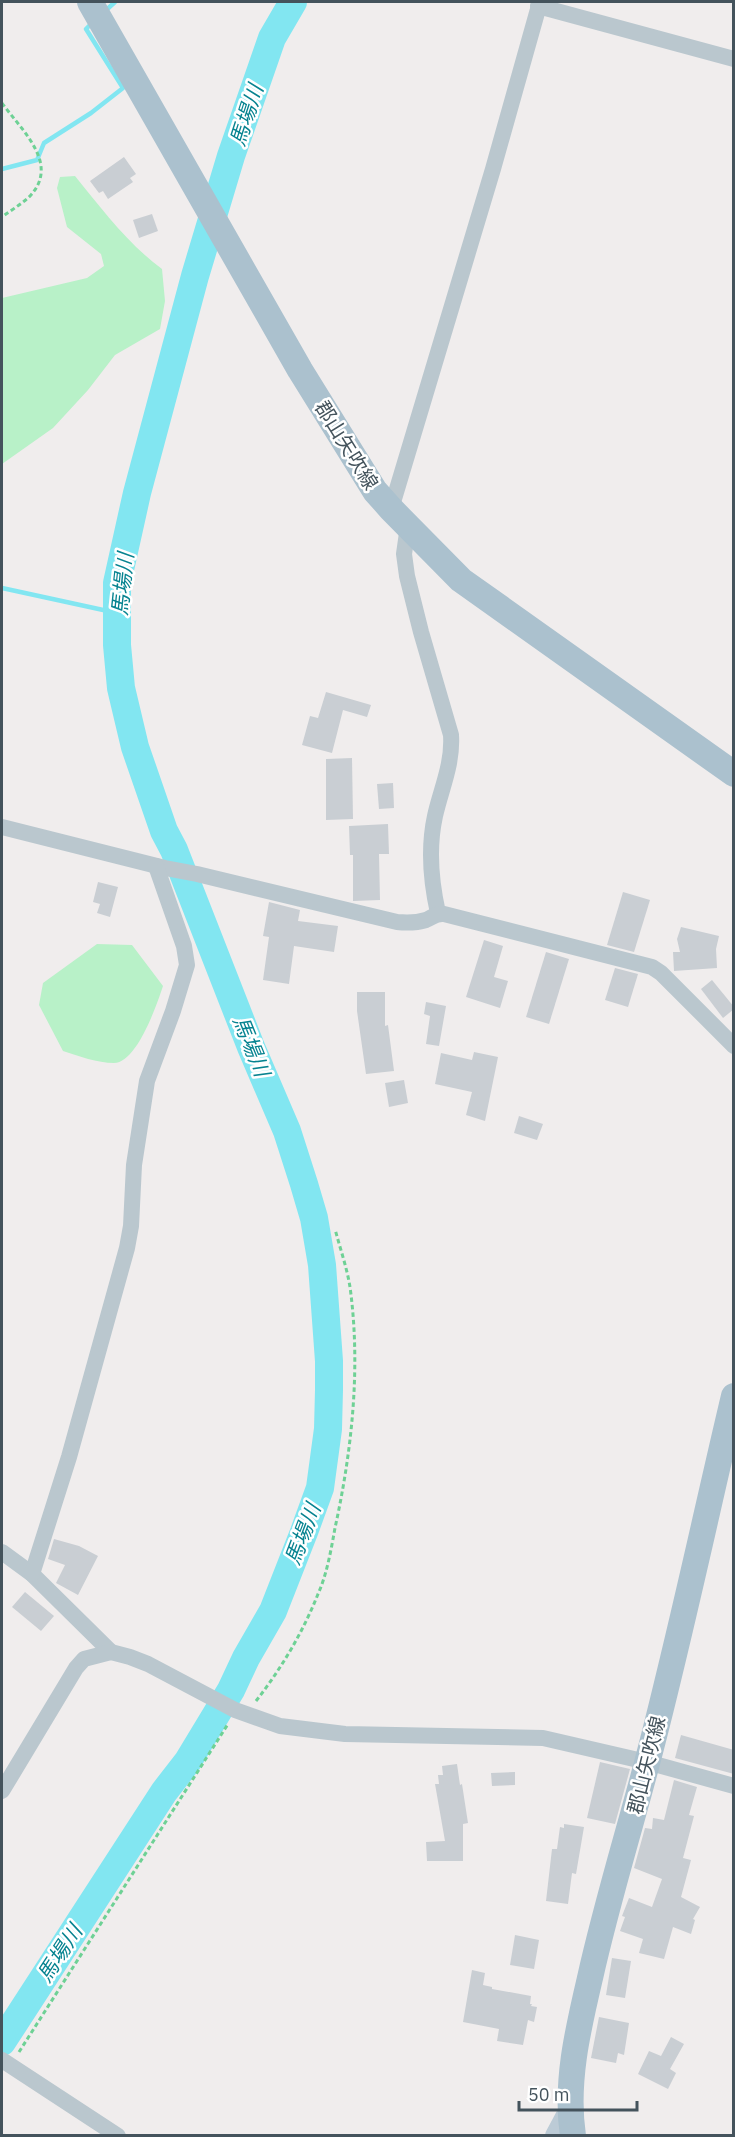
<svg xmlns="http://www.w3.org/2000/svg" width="735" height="2137" viewBox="0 0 735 2137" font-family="'IBM Plex Sans','Noto Sans JP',sans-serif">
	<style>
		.green { fill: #b8f1c8 }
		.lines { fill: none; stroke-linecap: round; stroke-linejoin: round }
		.stream { stroke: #82e6f1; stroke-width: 4.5 }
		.river { stroke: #82e6f1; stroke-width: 28 }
		.building { fill: #c9ced3 }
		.path { stroke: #6ed195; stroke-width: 3; stroke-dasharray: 4.5 3; stroke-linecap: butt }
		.street { stroke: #bac7ce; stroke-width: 16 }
		.secondary { stroke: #bccbd6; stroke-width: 22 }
		.primary { stroke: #abc1ce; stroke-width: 26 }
		.labels { text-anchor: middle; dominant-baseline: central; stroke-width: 5; stroke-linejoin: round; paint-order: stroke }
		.street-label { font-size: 20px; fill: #44535c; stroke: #fff }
		.water-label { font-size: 21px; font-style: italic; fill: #068390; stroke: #fff }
	</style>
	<rect width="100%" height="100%" fill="#f0eded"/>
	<g class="green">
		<path d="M 75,176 C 101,208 128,244 162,269 L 165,301 L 160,329 L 115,355 L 88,390 L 53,428 L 2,464 L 2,298 L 87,278 L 104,266 L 101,254 L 67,227 L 57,188 L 60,177 Z"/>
		<path d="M 97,944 L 132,945 L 163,986 C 157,1004 137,1063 114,1063 C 97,1063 79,1056 63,1051 L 39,1005 L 43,983 Z"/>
	</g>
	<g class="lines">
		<g class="stream">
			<path d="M 104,12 L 115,2"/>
			<path d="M 2,169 L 37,160 L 44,143 L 91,113 L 123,88 L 86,29 L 93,22"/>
			<path d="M 2,588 L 117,613"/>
		</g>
		<path class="river" d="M 2,2042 L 164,1792 L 188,1761 L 231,1690 L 246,1658 L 273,1611 L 304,1532 L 320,1488 L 328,1429 L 329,1390 L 329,1361 L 322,1265 L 314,1218 L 304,1184 L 287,1131 L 251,1047 L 174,850 L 164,831 L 135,747 L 121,688 L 117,645 L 117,583 L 137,493 L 195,276 L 231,156 L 272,38 L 293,2"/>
	</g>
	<g class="building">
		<path d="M 124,157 L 136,174 L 130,178 L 133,182 L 108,199 L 103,191 L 99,193 L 90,181 Z"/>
		<path d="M 152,214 L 158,231 L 139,238 L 133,220 Z"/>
		<path d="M 326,692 L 371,705 L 367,717 L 343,710 L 332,753 L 302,745 L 310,716 L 318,718 Z"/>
		<path d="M 352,758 L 353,819 L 326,820 L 326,759 Z"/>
		<path d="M 393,783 L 394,808 L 379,809 L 377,784 Z"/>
		<path d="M 388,824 L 389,854 L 379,854 L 380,900 L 353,901 L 353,855 L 350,855 L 349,826 Z"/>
		<path d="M 98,882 L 118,887 L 110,917 L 97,913 L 100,904 L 93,902 Z"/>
		<path d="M 623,892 L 650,900 L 634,952 L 607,945 Z"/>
		<path d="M 269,902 L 300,910 L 298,921 L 338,926 L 334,952 L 294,946 L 289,984 L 263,980 L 269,937 L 263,936 Z"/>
		<path d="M 681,927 L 719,936 L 716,949 L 717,968 L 674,971 L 673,952 L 680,952 L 677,939 Z"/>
		<path d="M 484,940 L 503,946 L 494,977 L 508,981 L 500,1008 L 466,997 Z"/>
		<path d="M 546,952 L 569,959 L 549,1024 L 526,1017 Z"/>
		<path d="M 615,968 L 638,974 L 628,1007 L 605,1000 Z"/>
		<path d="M 712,980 L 734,1007 L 734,1009 L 723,1018 L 701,989 Z"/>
		<path d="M 357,992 L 385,992 L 385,1026 L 388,1025 L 394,1071 L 366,1074 L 357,1011 Z"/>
		<path d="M 426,1002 L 446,1006 L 439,1046 L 426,1044 L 430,1016 L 424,1014 Z"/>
		<path d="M 474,1052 L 498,1057 L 485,1121 L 466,1115 L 472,1092 L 435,1084 L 441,1053 L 472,1060 Z"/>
		<path d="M 404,1080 L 408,1103 L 389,1107 L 385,1083 Z"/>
		<path d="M 519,1116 L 543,1124 L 537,1140 L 514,1133 Z"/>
		<path d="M 54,1539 L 79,1546 L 98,1556 L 78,1595 L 56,1583 L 65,1565 L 48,1559 Z"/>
		<path d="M 25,1592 L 54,1616 L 41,1631 L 12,1607 Z"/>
		<path d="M 681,1735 L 734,1750 L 734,1774 L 675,1758 Z"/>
		<path d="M 600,1762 L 630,1769 L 615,1824 L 587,1818 Z"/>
		<path d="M 457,1764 L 460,1785 L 462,1784 L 468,1823 L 463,1824 L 463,1861 L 427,1861 L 426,1842 L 445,1841 L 435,1784 L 439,1784 L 438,1775 L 443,1775 L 442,1766 Z"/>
		<path d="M 515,1772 L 515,1785 L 492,1786 L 491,1773 Z"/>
		<path d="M 674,1780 L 697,1787 L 689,1815 L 694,1816 L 683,1858 L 691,1860 L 681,1897 L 700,1907 L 693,1919 L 695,1920 L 691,1934 L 673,1927 L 664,1959 L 639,1953 L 643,1939 L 620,1931 L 625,1917 L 622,1916 L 629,1898 L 652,1907 L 662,1879 L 634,1868 L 645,1828 L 652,1829 L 653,1818 L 664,1820 Z"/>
		<path d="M 564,1824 L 584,1827 L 576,1874 L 572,1873 L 568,1904 L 546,1901 L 552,1849 L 557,1849 L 560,1827 L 564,1828 Z"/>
		<path d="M 515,1935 L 539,1940 L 534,1969 L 510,1965 Z"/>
		<path d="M 612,1958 L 631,1961 L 625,1998 L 606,1995 Z"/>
		<path d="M 472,1970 L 485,1973 L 483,1985 L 492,1987 L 492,1989 L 531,1996 L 530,2004 L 532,2004 L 531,2006 L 537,2007 L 534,2022 L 528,2020 L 523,2045 L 497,2041 L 499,2029 L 463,2022 Z"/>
		<path d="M 599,2017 L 629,2023 L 624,2055 L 618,2053 L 616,2063 L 591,2058 Z"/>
		<path d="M 671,2037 L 684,2044 L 670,2069 L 676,2073 L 668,2089 L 638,2074 L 649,2051 L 661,2056 Z"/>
	</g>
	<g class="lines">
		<g class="path">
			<path d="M 2,103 C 22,131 62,165 28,198 C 20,205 10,211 2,217"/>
			<path d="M 256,1701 C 281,1669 303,1632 318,1594 C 327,1574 331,1550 335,1528 C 352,1450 361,1367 350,1287 C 347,1268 340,1248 335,1229"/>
			<path d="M 19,2052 L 228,1724"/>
		</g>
		<g class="street">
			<path d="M 538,6 L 734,59"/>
			<path d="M 391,509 L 493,169 L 540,2"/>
			<path d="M 408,526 L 404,554 L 407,576 L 421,632 L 451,735 C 453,764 441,789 435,816 C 428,848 431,882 438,913"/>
			<path d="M 2,827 L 165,868 L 197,874 L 397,922 C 407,923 416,923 426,920 C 433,917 436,913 444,914 L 652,967 L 661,973 L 734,1046"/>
			<path d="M 2,1552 L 32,1574 L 111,1652"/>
			<path d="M 32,1574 L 69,1457 L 127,1248 L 131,1226 L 134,1165 L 147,1081 L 173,1011 L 187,965 L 184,946 L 156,866"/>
			<path d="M 2,1791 L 76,1668 L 84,1659 L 111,1652 L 130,1657 L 148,1664 L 235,1710 L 280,1726 L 345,1734 L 543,1738 L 647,1762 L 734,1786"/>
			<path d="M 2,2060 L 118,2136"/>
		</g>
		<path class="secondary" d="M 556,2136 L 571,2108"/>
		<g class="primary">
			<path d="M 90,2 L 300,370 L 375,491 L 391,509 L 461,580 L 734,774"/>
			<path d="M 573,2136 C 565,2083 578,2029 590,1978 C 606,1906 628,1835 647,1763 C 679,1642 705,1518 734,1396"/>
		</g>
	</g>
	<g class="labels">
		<g class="street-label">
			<text transform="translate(347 445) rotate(58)">郡山矢吹線</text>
			<text transform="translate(646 1765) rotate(-76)">郡山矢吹線</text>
		</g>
		<g class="water-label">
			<text transform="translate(246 115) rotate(-72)">馬場川</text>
			<text transform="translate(122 584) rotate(-84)">馬場川</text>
			<text transform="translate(252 1046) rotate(68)">馬場川</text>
			<text transform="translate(302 1534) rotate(-69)">馬場川</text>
			<text transform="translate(59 1953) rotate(-57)">馬場川</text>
		</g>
	</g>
	<rect width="735" height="2137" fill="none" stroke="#44535c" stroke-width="6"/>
	<path d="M519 2101v9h118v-9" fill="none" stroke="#44535c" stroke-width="3"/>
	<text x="528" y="2101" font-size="18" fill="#44535c" stroke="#ffffff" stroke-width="4.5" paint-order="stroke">50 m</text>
</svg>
